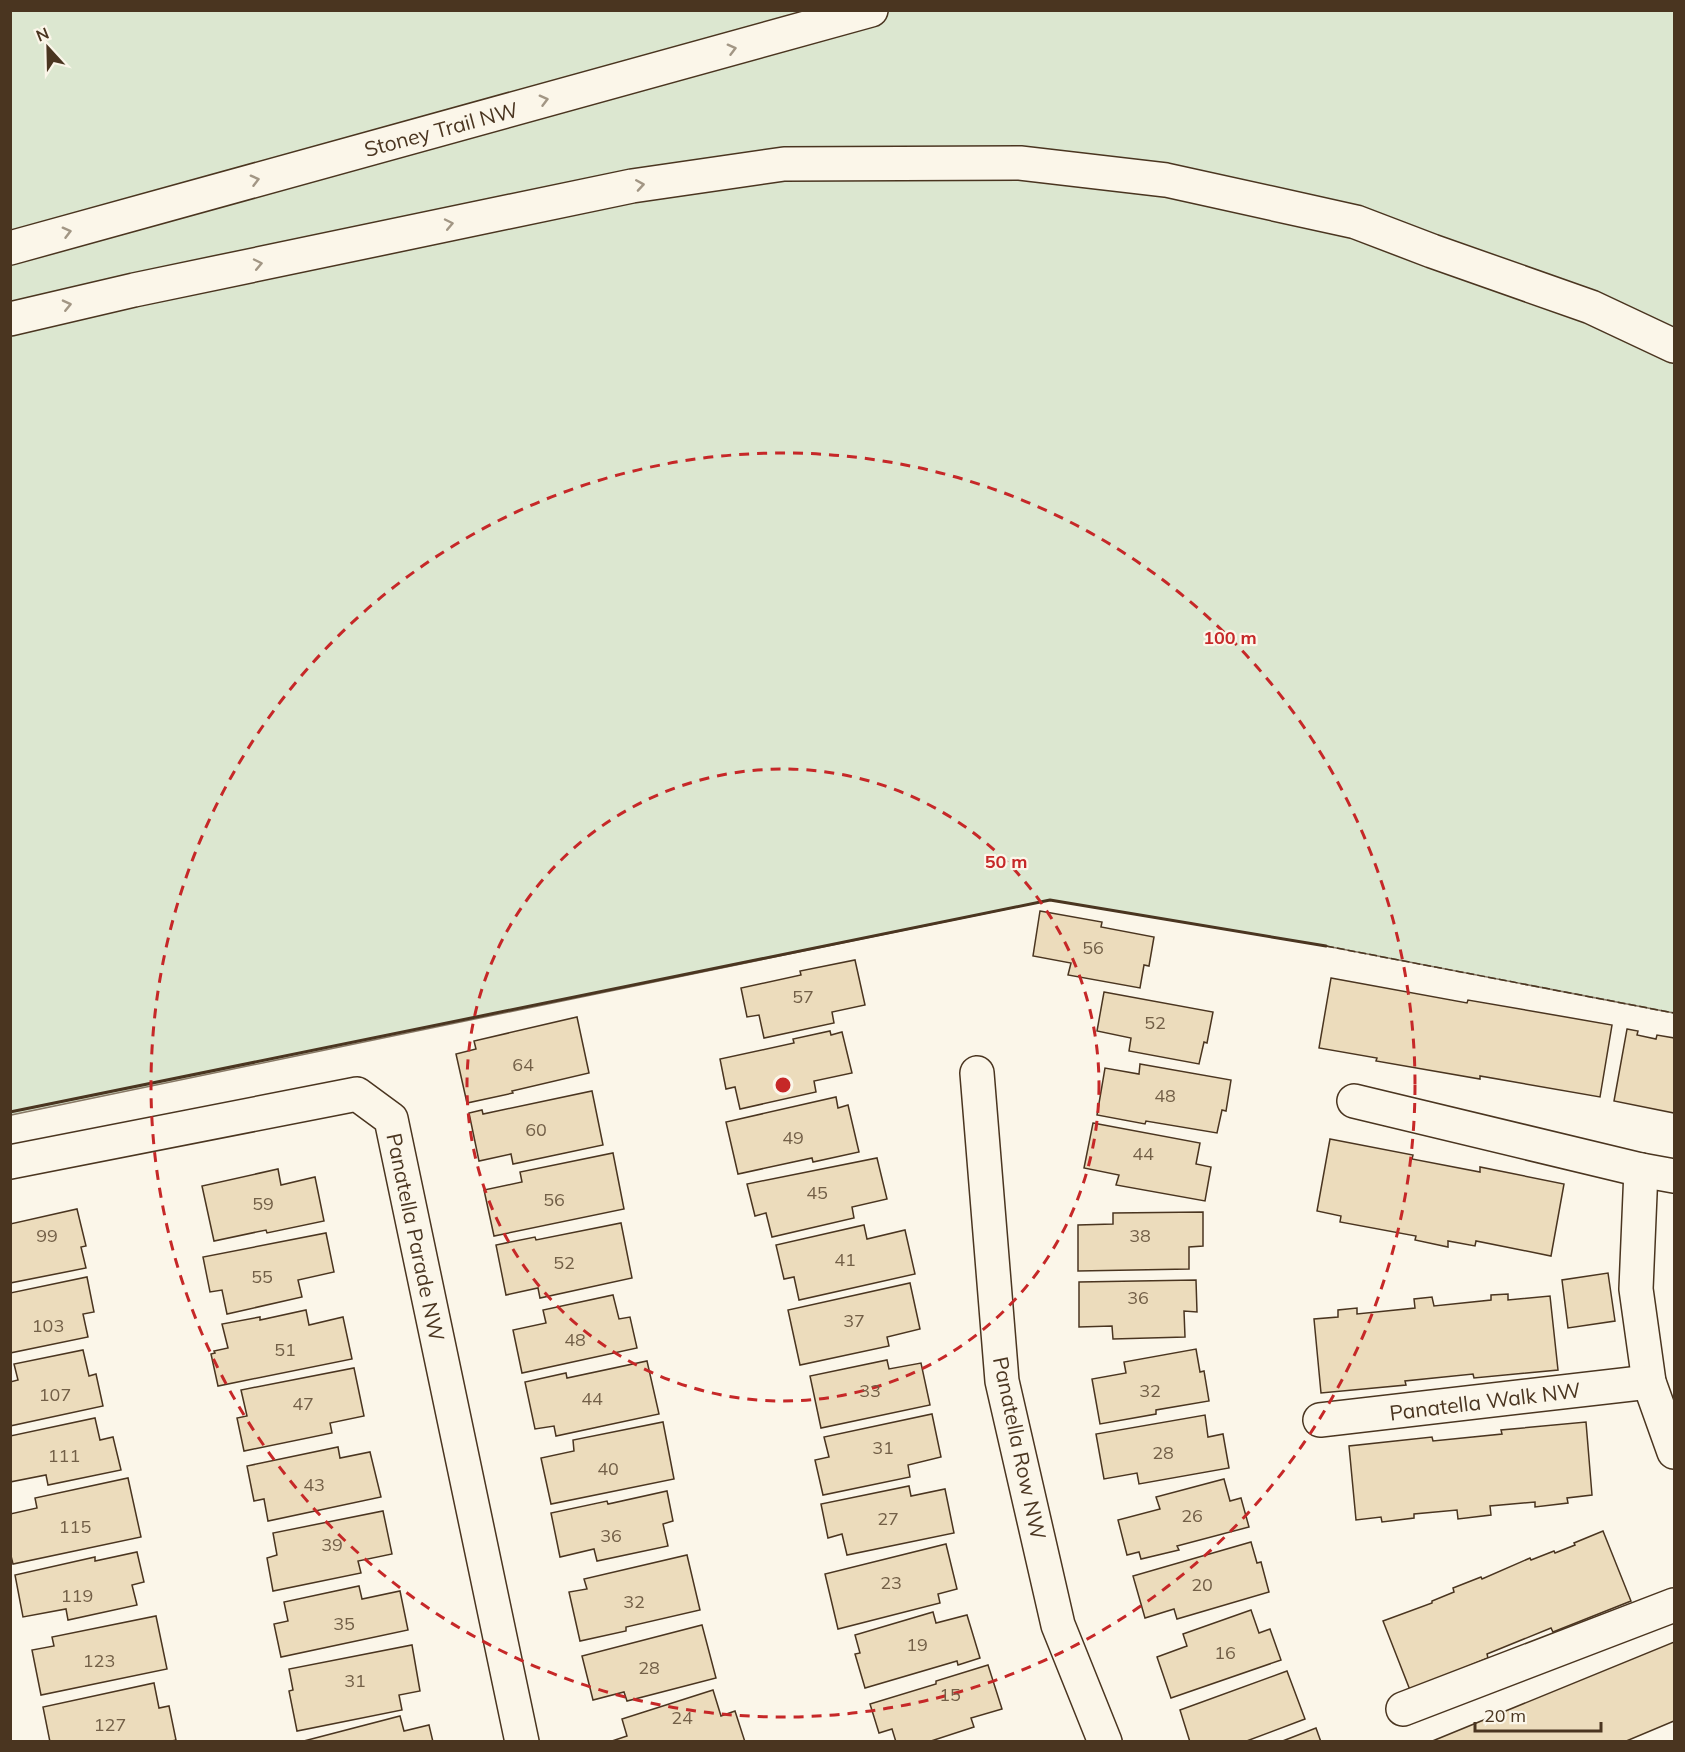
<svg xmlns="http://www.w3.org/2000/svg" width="1685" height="1752" viewBox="0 0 1685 1752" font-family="Mulish,sans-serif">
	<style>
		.green { fill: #dce7d0; stroke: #887966; stroke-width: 1.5 }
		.building { fill: #ecdcbc; stroke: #4a3520; stroke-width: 1.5 }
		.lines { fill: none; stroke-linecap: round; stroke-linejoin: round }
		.street-casing { stroke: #4a3520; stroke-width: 36 }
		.highway-casing { stroke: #4a3520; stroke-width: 36 }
		.street { stroke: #fbf6e9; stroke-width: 33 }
		.highway { stroke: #fbf6e9; stroke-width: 33 }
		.fence { stroke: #4a3520; stroke-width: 1.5; stroke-dasharray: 8 3; stroke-linecap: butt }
		.wall { stroke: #4a3520; stroke-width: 3 }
		.oneway { stroke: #a29684 }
		.ring { fill: none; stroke: #c62828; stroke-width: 3; stroke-dasharray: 10 8 }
		.labels { text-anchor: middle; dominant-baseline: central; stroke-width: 4.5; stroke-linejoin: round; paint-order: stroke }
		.number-label { font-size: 18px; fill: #725f47 }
		.street-label { font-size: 21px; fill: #4a3520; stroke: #fbf6e9 }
		.centre { fill: #c62828; stroke: #fbf6e9; stroke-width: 3 }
		.ring-label { font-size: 18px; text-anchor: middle; font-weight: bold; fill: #c62828; stroke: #fbf6e9; stroke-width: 4.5; stroke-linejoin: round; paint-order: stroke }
	</style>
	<rect width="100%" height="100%" fill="#fbf6e9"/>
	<path class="green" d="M 11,11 L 1674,11 L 1674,1013 L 1326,946 L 1050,900 L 11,1115 Z"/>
	<g class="building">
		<path d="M 1040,911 L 1102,922 L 1101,927 L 1154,937 L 1149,966 L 1144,965 L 1140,988 L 1068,975 L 1071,963 L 1033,956 Z"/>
		<path d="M 855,960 L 865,1005 L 832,1012 L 834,1023 L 764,1038 L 759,1015 L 747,1017 L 741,988 L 801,975 L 800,971 Z"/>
		<path d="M 1331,978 L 1467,1003 L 1468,1000 L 1612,1025 L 1600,1097 L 1480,1076 L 1480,1079 L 1376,1061 L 1377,1058 L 1319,1048 Z"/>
		<path d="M 1104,992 L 1213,1012 L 1207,1043 L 1204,1042 L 1199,1064 L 1129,1051 L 1131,1038 L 1097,1031 Z"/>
		<path d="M 577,1017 L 589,1073 L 512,1091 L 513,1093 L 467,1103 L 456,1054 L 476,1049 L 474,1041 Z"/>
		<path d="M 1627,1029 L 1638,1031 L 1637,1035 L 1656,1039 L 1657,1035 L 1674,1038 L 1674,1113 L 1614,1101 Z"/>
		<path d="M 830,1031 L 831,1035 L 842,1032 L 852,1073 L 814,1081 L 816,1092 L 740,1109 L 735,1087 L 726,1089 L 720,1059 L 794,1043 L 793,1039 Z"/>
		<path d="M 1140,1064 L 1231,1080 L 1226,1111 L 1222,1110 L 1217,1133 L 1146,1121 L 1145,1124 L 1097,1115 L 1105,1068 L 1139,1074 Z"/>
		<path d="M 592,1091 L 603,1145 L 513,1164 L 511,1154 L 479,1161 L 469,1113 L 482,1110 L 483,1114 Z"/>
		<path d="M 836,1097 L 838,1108 L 848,1105 L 859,1152 L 813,1162 L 812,1158 L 738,1174 L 726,1122 Z"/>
		<path d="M 1093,1123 L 1200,1143 L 1196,1164 L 1211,1167 L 1205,1201 L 1116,1185 L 1119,1175 L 1084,1168 Z"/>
		<path d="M 1330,1139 L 1413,1155 L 1412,1159 L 1480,1172 L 1480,1167 L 1564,1184 L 1551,1256 L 1476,1241 L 1475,1246 L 1448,1241 L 1448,1247 L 1415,1240 L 1416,1236 L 1340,1222 L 1341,1216 L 1317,1211 Z"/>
		<path d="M 613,1153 L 624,1209 L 494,1236 L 484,1190 L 522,1182 L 520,1172 Z"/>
		<path d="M 877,1158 L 887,1199 L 852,1207 L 854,1218 L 772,1237 L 766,1213 L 755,1216 L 747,1184 Z"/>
		<path d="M 278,1169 L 281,1185 L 315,1177 L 324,1221 L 267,1233 L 266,1230 L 214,1241 L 202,1186 Z"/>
		<path d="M 77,1209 L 86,1246 L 81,1247 L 86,1268 L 10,1283 L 10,1224 Z"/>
		<path d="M 1203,1212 L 1203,1246 L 1189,1247 L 1189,1269 L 1078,1271 L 1078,1225 L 1113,1224 L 1113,1213 Z"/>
		<path d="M 621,1223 L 632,1278 L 540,1298 L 538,1288 L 506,1295 L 496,1245 L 535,1237 L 536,1240 Z"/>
		<path d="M 864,1225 L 867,1239 L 905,1230 L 915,1274 L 799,1300 L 794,1277 L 784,1279 L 776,1245 Z"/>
		<path d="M 326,1233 L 334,1272 L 298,1280 L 302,1297 L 227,1314 L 222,1290 L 210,1292 L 203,1257 Z"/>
		<path d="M 1608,1273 L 1615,1321 L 1568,1328 L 1562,1280 Z"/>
		<path d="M 87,1277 L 94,1312 L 83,1314 L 88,1337 L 10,1353 L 10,1293 Z"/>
		<path d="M 1196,1280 L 1197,1312 L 1184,1311 L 1185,1337 L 1113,1339 L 1112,1326 L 1079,1327 L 1079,1282 Z"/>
		<path d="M 910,1283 L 920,1329 L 887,1337 L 889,1346 L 800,1365 L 788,1310 Z"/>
		<path d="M 1508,1294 L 1508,1300 L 1550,1296 L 1558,1370 L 1474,1378 L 1473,1374 L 1405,1381 L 1406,1385 L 1321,1393 L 1314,1319 L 1338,1317 L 1338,1310 L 1357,1308 L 1357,1314 L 1415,1308 L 1414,1299 L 1432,1297 L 1434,1306 L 1491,1300 L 1491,1295 Z"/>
		<path d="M 613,1295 L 619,1319 L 630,1317 L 637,1348 L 522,1373 L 513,1330 L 546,1323 L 543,1310 Z"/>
		<path d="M 306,1310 L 309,1325 L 343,1317 L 352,1359 L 218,1386 L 211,1354 L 215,1353 L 214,1351 L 228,1348 L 222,1324 L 260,1317 L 260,1320 Z"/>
		<path d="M 1196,1349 L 1200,1372 L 1204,1371 L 1209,1401 L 1156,1410 L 1156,1414 L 1100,1424 L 1092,1379 L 1126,1373 L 1124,1362 Z"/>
		<path d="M 83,1350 L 89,1376 L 96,1374 L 103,1406 L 10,1426 L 10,1382 L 18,1380 L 14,1364 Z"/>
		<path d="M 887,1360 L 889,1369 L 921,1363 L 930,1405 L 821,1428 L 810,1376 Z"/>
		<path d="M 647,1361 L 659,1414 L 556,1436 L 554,1426 L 535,1429 L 525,1382 L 566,1373 L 567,1378 Z"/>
		<path d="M 354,1368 L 364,1416 L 330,1423 L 332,1433 L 244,1451 L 237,1418 L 247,1416 L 241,1390 Z"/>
		<path d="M 932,1414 L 941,1457 L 908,1465 L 910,1477 L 823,1495 L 815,1460 L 829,1457 L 824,1437 Z"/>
		<path d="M 1205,1415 L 1208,1437 L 1223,1434 L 1229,1468 L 1139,1484 L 1137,1473 L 1104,1479 L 1096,1434 Z"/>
		<path d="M 95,1418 L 100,1440 L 113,1437 L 121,1470 L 48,1485 L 46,1475 L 10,1482 L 10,1436 Z"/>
		<path d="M 663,1422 L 674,1479 L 551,1504 L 541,1458 L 574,1451 L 573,1440 Z"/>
		<path d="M 1586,1422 L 1592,1495 L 1567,1498 L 1568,1503 L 1535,1507 L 1535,1502 L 1490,1506 L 1491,1515 L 1458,1519 L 1457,1510 L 1414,1514 L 1414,1518 L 1382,1522 L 1381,1517 L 1356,1520 L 1349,1446 L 1432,1437 L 1433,1441 L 1502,1434 L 1501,1430 Z"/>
		<path d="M 338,1447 L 340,1458 L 370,1452 L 381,1497 L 268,1521 L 264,1499 L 254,1501 L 247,1466 Z"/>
		<path d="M 128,1478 L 141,1537 L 13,1564 L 10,1552 L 10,1514 L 37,1508 L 35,1498 Z"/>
		<path d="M 1224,1479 L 1230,1501 L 1241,1498 L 1249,1527 L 1177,1546 L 1179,1550 L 1141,1559 L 1139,1552 L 1127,1555 L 1118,1520 L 1160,1509 L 1156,1497 Z"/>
		<path d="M 909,1486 L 911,1496 L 945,1489 L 954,1533 L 847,1555 L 842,1534 L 828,1538 L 821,1504 Z"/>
		<path d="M 667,1491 L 673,1521 L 663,1524 L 668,1546 L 597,1561 L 594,1549 L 560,1557 L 551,1513 L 607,1501 L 608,1504 Z"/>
		<path d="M 383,1511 L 392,1554 L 358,1561 L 361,1573 L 273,1591 L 267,1558 L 277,1555 L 273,1533 Z"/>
		<path d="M 1603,1531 L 1631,1601 L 1553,1632 L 1551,1628 L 1487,1654 L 1488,1658 L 1410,1690 L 1383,1621 L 1432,1603 L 1432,1601 L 1454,1592 L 1453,1588 L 1481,1577 L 1482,1579 L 1530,1558 L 1531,1560 L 1554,1551 L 1555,1553 L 1575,1545 L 1574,1543 Z"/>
		<path d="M 1251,1542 L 1257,1563 L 1261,1562 L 1269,1592 L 1177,1619 L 1174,1609 L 1145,1618 L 1133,1576 Z"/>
		<path d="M 946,1544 L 957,1589 L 938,1594 L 940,1603 L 838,1629 L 825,1574 Z"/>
		<path d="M 137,1552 L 144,1582 L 132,1585 L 137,1605 L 68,1620 L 66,1609 L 23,1617 L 15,1575 L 95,1557 L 95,1561 Z"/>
		<path d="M 687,1555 L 700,1610 L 626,1627 L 626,1631 L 580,1641 L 569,1592 L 587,1589 L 584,1579 Z"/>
		<path d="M 359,1586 L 362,1599 L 400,1591 L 408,1630 L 281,1657 L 274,1624 L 288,1621 L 284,1602 Z"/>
		<path d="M 1251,1610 L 1259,1633 L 1270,1629 L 1281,1660 L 1171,1698 L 1157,1657 L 1187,1646 L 1183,1634 Z"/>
		<path d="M 933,1612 L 936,1623 L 967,1615 L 980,1658 L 958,1665 L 957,1661 L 865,1688 L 855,1654 L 860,1653 L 855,1635 Z"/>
		<path d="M 156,1616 L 167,1669 L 41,1695 L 32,1650 L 54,1646 L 52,1637 Z"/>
		<path d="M 702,1625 L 716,1678 L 627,1701 L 624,1692 L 593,1700 L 582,1656 Z"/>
		<path d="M 1674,1642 L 1674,1721 L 1624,1742 L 1430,1742 Z"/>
		<path d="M 412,1645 L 420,1691 L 399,1695 L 402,1710 L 297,1731 L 289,1691 L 293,1690 L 289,1669 Z"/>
		<path d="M 988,1665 L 1002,1709 L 971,1718 L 974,1727 L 928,1742 L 896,1742 L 892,1729 L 879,1733 L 870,1704 L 936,1684 L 936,1681 Z"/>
		<path d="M 1287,1671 L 1305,1719 L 1244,1742 L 1190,1742 L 1180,1710 Z"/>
		<path d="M 154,1683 L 159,1708 L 169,1706 L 176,1740 L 168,1742 L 50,1742 L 43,1707 Z"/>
		<path d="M 713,1690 L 721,1716 L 735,1711 L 745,1742 L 609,1742 L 627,1736 L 622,1719 Z"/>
		<path d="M 400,1716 L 404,1731 L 429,1725 L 433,1742 L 300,1742 Z"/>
		<path d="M 1316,1728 L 1321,1742 L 1280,1742 Z"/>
	</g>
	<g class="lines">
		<g class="street-casing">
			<g id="street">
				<path d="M 977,1073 L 1002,1381 L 1058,1625 L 1105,1742"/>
				<path d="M 1354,1101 L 1641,1170 L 1674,1176"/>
				<path d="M 10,1162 L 357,1094 L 391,1119 L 522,1742"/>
				<path d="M 1641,1170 L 1636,1289 L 1649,1382 L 1674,1452"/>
				<path d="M 1320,1420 L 1649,1382"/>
				<path d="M 1403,1709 L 1674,1605"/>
			</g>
		</g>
		<g class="highway-casing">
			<g id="highway">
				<path d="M 10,248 L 871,10"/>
				<path d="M 10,319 L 134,290 L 632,186 L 784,164 L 1020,163 L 1166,180 L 1356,222 L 1432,251 L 1591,307 L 1674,346"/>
			</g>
		</g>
		<use href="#street" class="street"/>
		<use href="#highway" class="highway"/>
		<path class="fence" d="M 1326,946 L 1674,1013"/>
		<path class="wall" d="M 10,1112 L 1050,900 L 1326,946"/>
	</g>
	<defs><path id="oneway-chevron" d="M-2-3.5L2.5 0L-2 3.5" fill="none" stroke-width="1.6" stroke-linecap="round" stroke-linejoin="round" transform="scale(1.5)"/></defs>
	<g class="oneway">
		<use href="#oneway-chevron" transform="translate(732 49) rotate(-15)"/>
		<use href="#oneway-chevron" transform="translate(544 100) rotate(-15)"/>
		<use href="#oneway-chevron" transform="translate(255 180) rotate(-15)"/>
		<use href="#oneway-chevron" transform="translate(640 185) rotate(-9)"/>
		<use href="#oneway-chevron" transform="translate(449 224) rotate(-12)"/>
		<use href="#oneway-chevron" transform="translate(67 232) rotate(-15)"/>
		<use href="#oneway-chevron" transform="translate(258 264) rotate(-12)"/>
		<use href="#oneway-chevron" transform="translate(67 305) rotate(-13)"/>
	</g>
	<g class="ring">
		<circle cx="783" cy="1085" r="316"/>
		<circle cx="783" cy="1085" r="632"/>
	</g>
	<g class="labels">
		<g class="number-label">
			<text x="1093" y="947">56</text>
			<text x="803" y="996">57</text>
			<text x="1155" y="1022">52</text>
			<text x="523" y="1064">64</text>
			<text x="1165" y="1095">48</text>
			<text x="536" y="1129">60</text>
			<text x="793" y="1137">49</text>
			<text x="1143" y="1153">44</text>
			<text x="817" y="1192">45</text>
			<text x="554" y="1199">56</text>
			<text x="263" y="1203">59</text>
			<text x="47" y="1235">99</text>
			<text x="1140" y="1235">38</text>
			<text x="845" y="1259">41</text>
			<text x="564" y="1262">52</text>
			<text x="262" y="1276">55</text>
			<text x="1138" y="1297">36</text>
			<text x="854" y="1320">37</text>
			<text x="48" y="1325">103</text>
			<text x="575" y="1339">48</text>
			<text x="285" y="1349">51</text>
			<text x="870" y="1390">33</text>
			<text x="1150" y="1390">32</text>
			<text x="55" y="1394">107</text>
			<text x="592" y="1398">44</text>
			<text x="303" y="1403">47</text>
			<text x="883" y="1447">31</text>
			<text x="1163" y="1452">28</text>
			<text x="64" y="1455">111</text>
			<text x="608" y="1468">40</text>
			<text x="314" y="1484">43</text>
			<text x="1192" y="1515">26</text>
			<text x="888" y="1518">27</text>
			<text x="75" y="1526">115</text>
			<text x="611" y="1535">36</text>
			<text x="332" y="1544">39</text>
			<text x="891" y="1582">23</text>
			<text x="1202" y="1584">20</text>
			<text x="77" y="1595">119</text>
			<text x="634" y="1601">32</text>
			<text x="344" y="1623">35</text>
			<text x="917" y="1644">19</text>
			<text x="1225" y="1652">16</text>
			<text x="99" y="1660">123</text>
			<text x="649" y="1667">28</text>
			<text x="355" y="1680">31</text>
			<text x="950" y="1694">15</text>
			<text x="682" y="1717">24</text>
			<text x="110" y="1724">127</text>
		</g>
		<g class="street-label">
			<text transform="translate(441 129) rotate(-15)">Stoney Trail NW</text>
			<text transform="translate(416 1237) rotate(78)">Panatella Parade NW</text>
			<text transform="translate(1485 1401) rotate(-7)">Panatella Walk NW</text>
			<text transform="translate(1020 1448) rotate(78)">Panatella Row NW</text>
		</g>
	</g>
	<circle cx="783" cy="1085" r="9" class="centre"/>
	<g class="ring-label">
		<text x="1230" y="644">100 m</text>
		<text x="1006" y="868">50 m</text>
	</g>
	<rect width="1685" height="1752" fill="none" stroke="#4a3520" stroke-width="24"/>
	<g transform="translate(48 48) rotate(338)" stroke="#fbf6e9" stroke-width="4.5" paint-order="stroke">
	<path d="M0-4.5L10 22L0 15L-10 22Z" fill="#4a3520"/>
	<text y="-9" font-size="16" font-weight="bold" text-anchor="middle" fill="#4a3520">N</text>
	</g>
	<path d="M1475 1722v9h126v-9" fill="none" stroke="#4a3520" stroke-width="3"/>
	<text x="1484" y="1722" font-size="18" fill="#4a3520" stroke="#fbf6e9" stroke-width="4.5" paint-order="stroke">20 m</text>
</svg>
